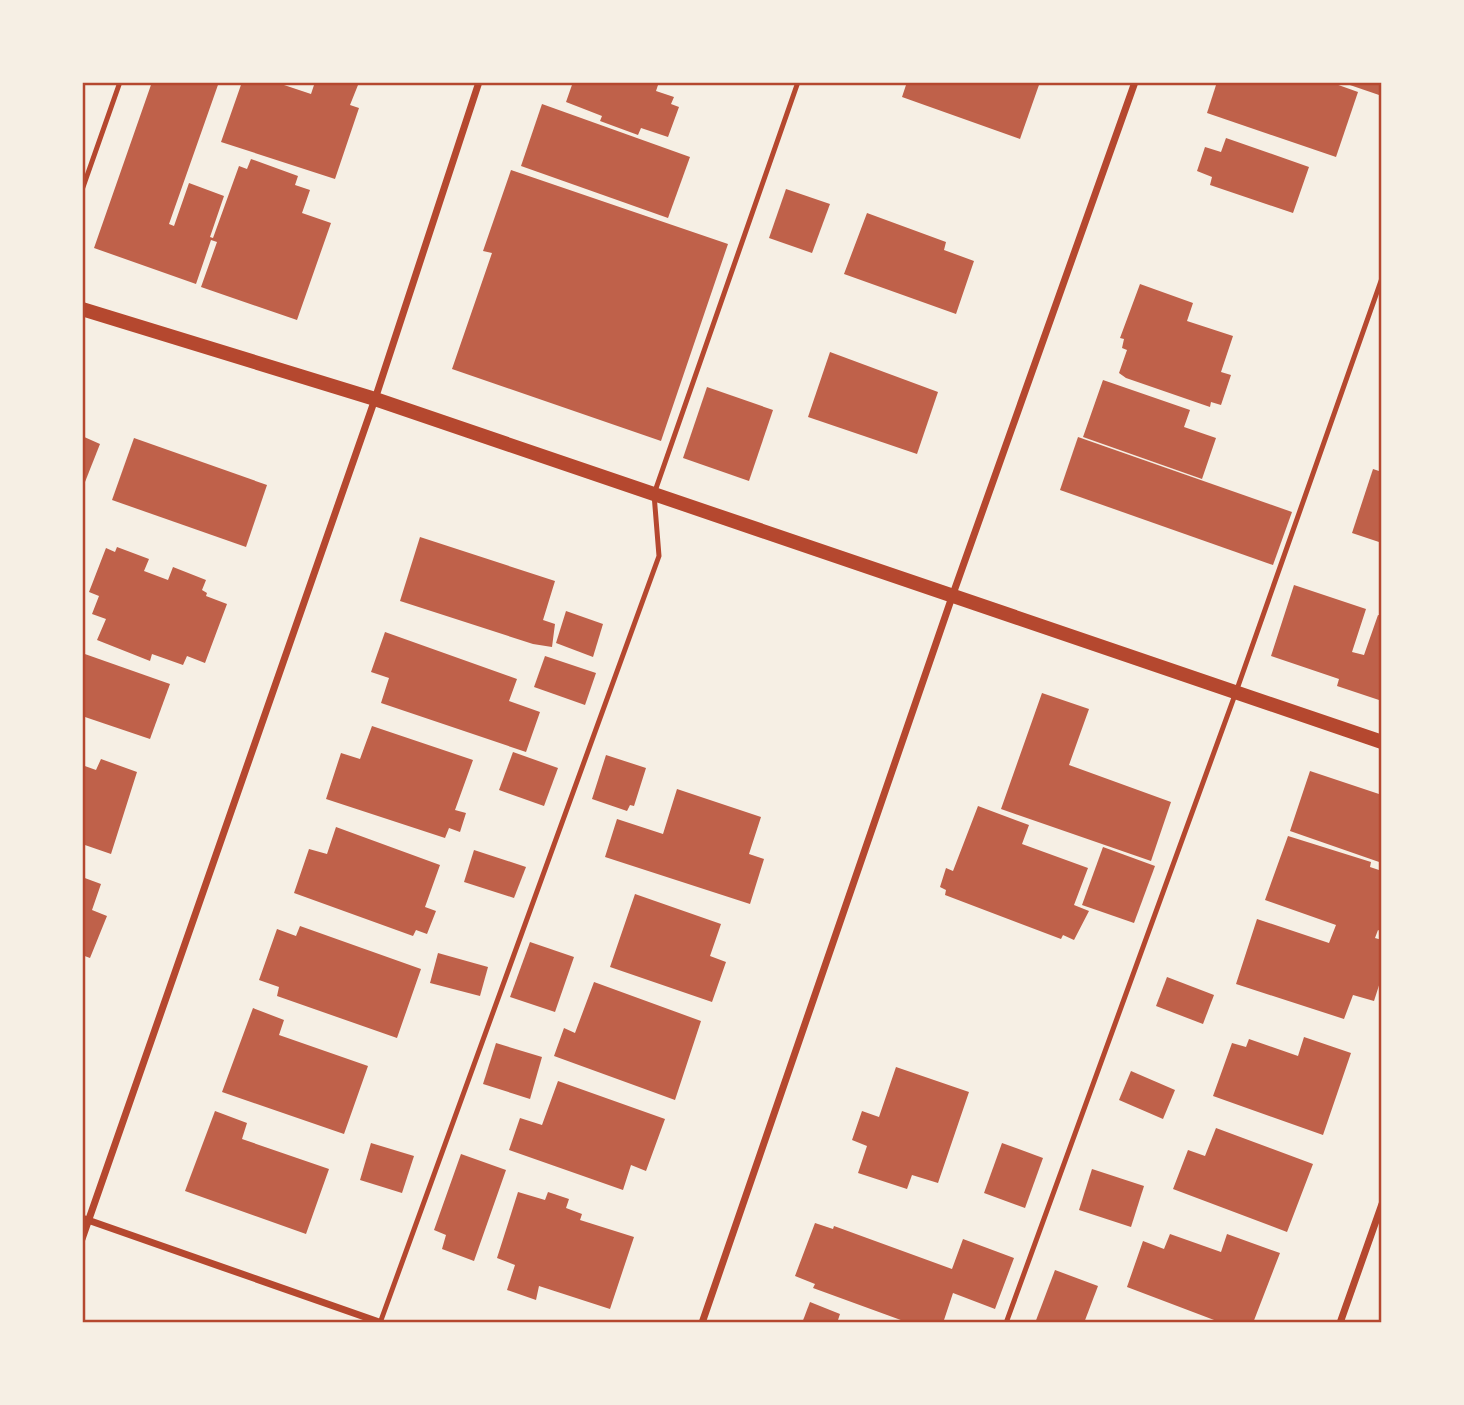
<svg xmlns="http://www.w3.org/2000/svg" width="1464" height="1405" viewBox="0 0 1464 1405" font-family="Rubik,sans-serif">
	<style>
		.building { fill: #bf614a }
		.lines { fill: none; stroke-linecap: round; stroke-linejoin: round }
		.service { stroke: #b5482f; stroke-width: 5 }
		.minor { stroke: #b5482f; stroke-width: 7 }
		.secondary { stroke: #b5482f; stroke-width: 14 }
		.neatline { fill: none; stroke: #b5482f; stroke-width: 2.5 }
	</style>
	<rect width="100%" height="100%" fill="#f6efe4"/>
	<g class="building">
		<path d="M 152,82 L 219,82 L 169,224 L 174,226 L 189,183 L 224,196 L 210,237 L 213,238 L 239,166 L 247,169 L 251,159 L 298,176 L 295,185 L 310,190 L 302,213 L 331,223 L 297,320 L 201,287 L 217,242 L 211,240 L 196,284 L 94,248 Z"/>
		<path d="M 242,82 L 275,82 L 311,94 L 315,82 L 358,85 L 350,105 L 359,108 L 335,179 L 221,142 Z"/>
		<path d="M 573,82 L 659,82 L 656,91 L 674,97 L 671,104 L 679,107 L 668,137 L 641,128 L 638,135 L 600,121 L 602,116 L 566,102 Z"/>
		<path d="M 907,82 L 1040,82 L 1020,139 L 902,97 Z"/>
		<path d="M 1217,82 L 1330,82 L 1358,92 L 1336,157 L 1207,113 Z"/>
		<path d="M 1344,82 L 1382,82 L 1382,96 L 1344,83 Z"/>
		<path d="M 542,104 L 690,157 L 668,218 L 521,166 Z"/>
		<path d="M 1226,138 L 1309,167 L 1293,213 L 1210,185 L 1212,177 L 1197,171 L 1205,147 L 1221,152 Z"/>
		<path d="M 511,170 L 728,244 L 661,441 L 452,369 L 492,253 L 483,251 Z"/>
		<path d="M 786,189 L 830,204 L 812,253 L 769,238 Z"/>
		<path d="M 867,213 L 946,242 L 944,250 L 974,261 L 956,314 L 844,274 Z"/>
		<path d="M 1140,284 L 1193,303 L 1187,321 L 1233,336 L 1221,372 L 1231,375 L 1221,405 L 1211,402 L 1210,407 L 1126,378 L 1119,373 L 1127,350 L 1122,348 L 1124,339 L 1120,338 Z"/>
		<path d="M 830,352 L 938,392 L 917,454 L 808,417 Z"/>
		<path d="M 1103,380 L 1190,410 L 1184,427 L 1216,438 L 1202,479 L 1083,437 Z"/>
		<path d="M 707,387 L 773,410 L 749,481 L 683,458 Z"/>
		<path d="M 82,436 L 100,444 L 85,482 L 82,481 Z"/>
		<path d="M 1078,437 L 1292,512 L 1273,565 L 1060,490 Z"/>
		<path d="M 134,438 L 267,485 L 246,547 L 112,500 Z"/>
		<path d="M 1373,469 L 1382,472 L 1382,543 L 1352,533 Z"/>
		<path d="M 420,537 L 555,581 L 543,620 L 555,624 L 552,647 L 533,644 L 400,601 Z"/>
		<path d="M 117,547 L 149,559 L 144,571 L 168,580 L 173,567 L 206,580 L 202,590 L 207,593 L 206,596 L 227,604 L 205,663 L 187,656 L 183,665 L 152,654 L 150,661 L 97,640 L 106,619 L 92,614 L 99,596 L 89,592 L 106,548 L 115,552 Z"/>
		<path d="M 1294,585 L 1366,609 L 1352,652 L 1364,655 L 1378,615 L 1382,616 L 1382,701 L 1337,686 L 1339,679 L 1271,656 Z"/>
		<path d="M 566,611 L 603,624 L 593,657 L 556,643 Z"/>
		<path d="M 385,632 L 517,679 L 509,701 L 540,712 L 526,752 L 381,703 L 389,678 L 371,672 Z"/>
		<path d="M 82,653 L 170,684 L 150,739 L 82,716 Z"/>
		<path d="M 545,656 L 596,673 L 585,705 L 534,687 Z"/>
		<path d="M 1042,693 L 1089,709 L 1069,765 L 1171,802 L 1151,861 L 1001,809 Z"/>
		<path d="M 372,726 L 473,760 L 455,810 L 466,813 L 460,832 L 449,828 L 445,838 L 326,799 L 341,753 L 360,759 Z"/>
		<path d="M 513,752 L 558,768 L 544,806 L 499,790 Z"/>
		<path d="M 606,755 L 646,768 L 634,806 L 630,805 L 627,811 L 592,799 Z"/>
		<path d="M 101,759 L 137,772 L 111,854 L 82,844 L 82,765 L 96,770 Z"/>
		<path d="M 1310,771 L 1382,795 L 1382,863 L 1290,831 Z"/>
		<path d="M 677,789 L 761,817 L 749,854 L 764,859 L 750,904 L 605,857 L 617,819 L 663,834 Z"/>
		<path d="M 978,806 L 1029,825 L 1022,844 L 1088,868 L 1074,905 L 1089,911 L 1074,940 L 1063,935 L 1061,939 L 945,895 L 946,890 L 940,887 L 946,868 L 953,871 Z"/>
		<path d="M 336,827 L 440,865 L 425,907 L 436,911 L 427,934 L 416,930 L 413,936 L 294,893 L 309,849 L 327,854 Z"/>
		<path d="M 1288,836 L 1371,862 L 1370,867 L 1382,871 L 1382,932 L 1378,930 L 1375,938 L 1382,940 L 1382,976 L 1374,1001 L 1353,995 L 1344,1019 L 1236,984 L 1257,919 L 1329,943 L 1336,925 L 1265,900 Z"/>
		<path d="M 1103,847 L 1155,866 L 1134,923 L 1082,905 Z"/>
		<path d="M 474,850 L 526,867 L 514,898 L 464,882 Z"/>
		<path d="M 82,877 L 101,884 L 92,910 L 107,916 L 90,958 L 82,955 Z"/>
		<path d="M 635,894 L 721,924 L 710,956 L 726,962 L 712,1002 L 610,967 Z"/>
		<path d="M 300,926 L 421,969 L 397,1038 L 277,996 L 279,987 L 259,980 L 277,929 L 296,936 Z"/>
		<path d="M 530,942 L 574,957 L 555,1012 L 510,997 Z"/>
		<path d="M 438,953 L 488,967 L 480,996 L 430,983 Z"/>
		<path d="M 1167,977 L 1214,995 L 1203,1024 L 1156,1006 Z"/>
		<path d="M 594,982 L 701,1021 L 675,1100 L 554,1056 L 564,1028 L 575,1033 Z"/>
		<path d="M 253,1008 L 284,1020 L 279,1035 L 368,1066 L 344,1134 L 222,1092 Z"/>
		<path d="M 1304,1037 L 1351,1053 L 1323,1135 L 1213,1096 L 1232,1043 L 1246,1047 L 1249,1039 L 1298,1056 Z"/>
		<path d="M 496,1043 L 542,1057 L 530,1099 L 483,1084 Z"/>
		<path d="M 896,1067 L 969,1092 L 938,1183 L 912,1175 L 907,1189 L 858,1173 L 867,1146 L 852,1140 L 862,1111 L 879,1117 Z"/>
		<path d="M 1131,1071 L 1175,1090 L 1163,1119 L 1119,1100 Z"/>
		<path d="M 558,1081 L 665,1119 L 646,1171 L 631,1165 L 623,1190 L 509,1150 L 520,1118 L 542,1125 Z"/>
		<path d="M 215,1111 L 247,1123 L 242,1139 L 329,1169 L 306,1234 L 185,1191 Z"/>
		<path d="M 1216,1128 L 1313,1164 L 1287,1232 L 1173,1189 L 1188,1150 L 1205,1156 Z"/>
		<path d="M 371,1143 L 414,1156 L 402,1193 L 360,1180 Z"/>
		<path d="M 1002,1143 L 1043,1158 L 1025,1208 L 984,1193 Z"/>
		<path d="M 461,1154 L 506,1170 L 474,1261 L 442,1249 L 446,1235 L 434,1230 Z"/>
		<path d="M 1092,1169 L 1144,1186 L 1131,1227 L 1079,1210 Z"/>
		<path d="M 518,1192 L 545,1200 L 548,1192 L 569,1199 L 566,1208 L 582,1214 L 580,1220 L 634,1237 L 610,1309 L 539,1286 L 536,1300 L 507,1290 L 515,1265 L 497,1258 Z"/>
		<path d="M 815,1223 L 833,1229 L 834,1226 L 952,1269 L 963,1239 L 1014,1258 L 995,1309 L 953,1293 L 943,1323 L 909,1323 L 813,1288 L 815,1284 L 795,1276 Z"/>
		<path d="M 1170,1234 L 1221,1252 L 1227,1234 L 1280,1253 L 1253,1323 L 1222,1323 L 1127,1287 L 1143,1241 L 1164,1249 Z"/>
		<path d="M 1055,1270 L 1098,1286 L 1084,1323 L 1035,1323 Z"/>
		<path d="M 810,1302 L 840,1314 L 837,1323 L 802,1323 Z"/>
	</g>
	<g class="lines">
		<g class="service">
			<path d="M 82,190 L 120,82"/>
			<path d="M 380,1323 L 659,556 L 654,494 L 798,82"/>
			<path d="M 1006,1323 L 1236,692 L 1382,278"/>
		</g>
		<g class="minor">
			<path d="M 82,1218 L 382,1323"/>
			<path d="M 82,1239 L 375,399 L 479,82"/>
			<path d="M 702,1323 L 953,594 L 1135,82"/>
			<path d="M 1340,1323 L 1382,1204"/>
		</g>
		<path class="secondary" d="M 82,309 L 375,399 L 1382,742"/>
	</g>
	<rect width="1464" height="1405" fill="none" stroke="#f6efe4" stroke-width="168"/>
	<rect x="84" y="84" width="1296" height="1237" class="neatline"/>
</svg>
